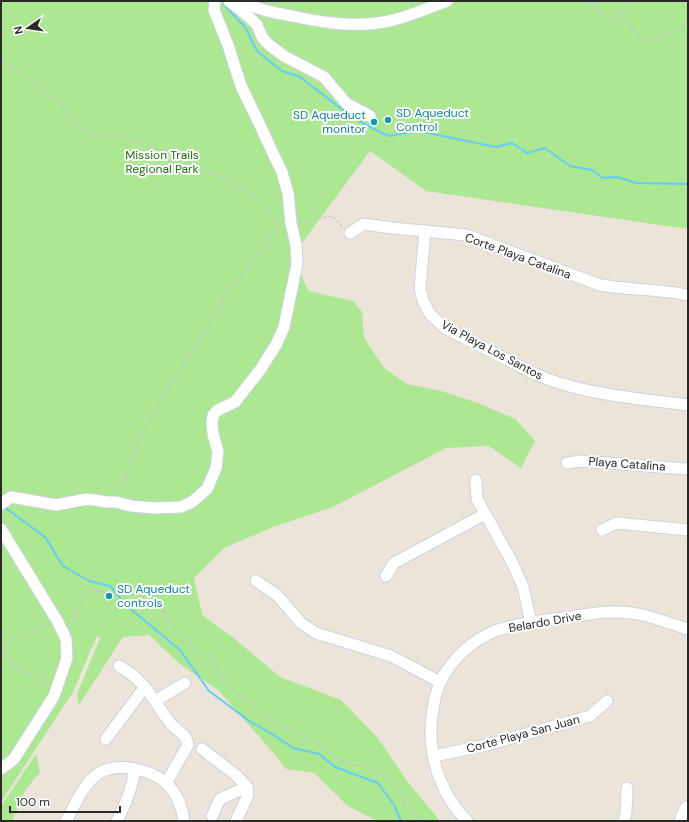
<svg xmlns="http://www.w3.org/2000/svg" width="689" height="822" viewBox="0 0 689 822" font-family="'DM Sans',sans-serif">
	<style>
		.green { fill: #ace791 }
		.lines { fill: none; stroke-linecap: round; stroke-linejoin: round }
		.stream { stroke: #63ccf7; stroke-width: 2 }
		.minor-casing { stroke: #ced1e3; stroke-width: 13 }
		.path { stroke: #c7c7c7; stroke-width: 1.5; stroke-dasharray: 3 2; stroke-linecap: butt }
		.minor { stroke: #fff; stroke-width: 11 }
		.culture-dot { fill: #0f9aa8; stroke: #fff; stroke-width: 1.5 }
		.labels { text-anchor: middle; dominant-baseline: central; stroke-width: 4; stroke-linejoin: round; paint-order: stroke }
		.culture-label { font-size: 12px; fill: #0d838f; stroke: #fff; text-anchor: start }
		.park-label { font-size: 12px; fill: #246a14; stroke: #fff }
		.street-label { font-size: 12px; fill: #292929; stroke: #fff }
	</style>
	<rect width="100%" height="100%" fill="#ece4d9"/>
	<g class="green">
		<path d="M 1,1 L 688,1 L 688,229 L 426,191 L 370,151 L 290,259 L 297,264 L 308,291 L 353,301 L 362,312 L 364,338 L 384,368 L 407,384 L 441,391 L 478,403 L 515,419 L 535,441 L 521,468 L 489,446 L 446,448 L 333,507 L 273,527 L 224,548 L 194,578 L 202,615 L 235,639 L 280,677 L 341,700 L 377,737 L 407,781 L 440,821 L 377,821 L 348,806 L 314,773 L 286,769 L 276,756 L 218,690 L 180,664 L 149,635 L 123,637 L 79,705 L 77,694 L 100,638 L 97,636 L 73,692 L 1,802 Z"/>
		<path d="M 36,754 L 40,772 L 26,789 L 12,821 L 1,821 L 1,806 Z"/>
	</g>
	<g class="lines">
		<g class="stream">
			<path d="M 223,2 L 224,5 L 245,27 L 257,51 L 282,71 L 300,77 L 352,117 L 372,128 L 389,136 L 418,131 L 496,147 L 512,143 L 527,153 L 545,148 L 570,166 L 592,170 L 603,178 L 617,177 L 636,183 L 688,184"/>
			<path d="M 3,506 L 45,537 L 63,566 L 89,581 L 110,586 L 126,605 L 180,650 L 209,691 L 248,720 L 272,734 L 293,748 L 319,754 L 335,767 L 378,783 L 394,805 L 401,821"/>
		</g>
		<g class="minor-casing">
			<g id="minor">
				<path d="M 229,1 L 249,17 L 257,25 L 262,37 L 268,44 L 284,56 L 324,77 L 346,103 L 370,116"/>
				<path d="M 243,1 C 257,10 276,13 292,16 C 324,23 356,28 389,21 C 409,17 428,8 447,1"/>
				<path d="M 425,231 L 420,288 L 423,301 L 430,314 L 445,328 L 535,374 C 583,395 636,398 688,405"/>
				<path d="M 350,233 L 364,224 L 392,228 L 466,235 L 600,285 C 629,290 659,289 688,295"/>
				<path d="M 567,463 L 581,461 L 688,469"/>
				<path d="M 476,480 L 477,499 L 512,562 L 523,587 L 531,622"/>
				<path d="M 1,504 L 11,497 L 56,505 L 87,499 L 107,502 L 116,502 L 131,506 L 154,508 L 181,507 L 192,502 L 207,489 L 216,468 L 218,452 L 213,434 L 212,423 L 213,415 L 218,410 L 235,402 L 260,370 L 276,345 L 284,327 L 297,264 L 296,245 L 291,223 L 288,193 L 282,172 L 271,149 L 259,123 L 241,86 L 228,45 L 214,10 L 215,1"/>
				<path d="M 1,529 L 58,622 L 66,639 L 67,658 L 54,696 L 14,759 L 1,769"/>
				<path d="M 602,530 L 617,523 L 688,530"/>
				<path d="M 386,576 L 394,563 L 485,514"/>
				<path d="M 256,581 L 277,595 L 301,623 L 316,633 L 391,656 L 440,682"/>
				<path d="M 119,666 C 126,671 134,675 139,681 C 153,694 160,712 173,726 C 179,732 187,735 188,745 L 166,783"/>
				<path d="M 155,701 L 185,683"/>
				<path d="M 106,739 L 145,687"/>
				<path d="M 202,749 L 236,775 L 247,787 L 248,795 L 236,821"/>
				<path d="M 434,756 L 487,745 L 590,716 L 607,701"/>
				<path d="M 212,816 L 220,799 L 247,787"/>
				<path d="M 66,821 C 75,805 83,784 99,773 C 118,762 150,769 166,783 C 177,793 182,807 184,821"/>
				<path d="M 117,821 C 126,804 132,788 135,769"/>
				<path d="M 467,821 C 443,797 430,762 431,728 C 432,712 434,695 441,681 C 452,658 475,638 498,630 C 520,623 542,620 564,618 C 581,615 600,611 618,612 C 642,612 665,622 688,629"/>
				<path d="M 624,821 L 626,813 L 627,788"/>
				<path d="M 680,821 L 686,807"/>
			</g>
		</g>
		<g class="path">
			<path d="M 587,1 L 605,16 L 614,21 L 616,20 L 631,1"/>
			<path d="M 619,17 C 622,19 626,21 629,24 C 633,27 635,33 640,36 C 658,45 674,32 688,22"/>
			<path d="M 1,61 L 25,75 L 61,105 L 78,128 L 87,133 L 107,134 L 156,147 L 221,177 L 248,192 L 263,204 L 277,224 L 281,223"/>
			<path d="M 299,222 L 332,216 L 344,228"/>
			<path d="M 119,493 L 139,439 L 157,406 L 227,294 L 253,260 L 263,252 L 277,224"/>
			<path d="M 95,591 L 120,593 L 126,600 C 132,600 139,597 144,597 C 159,599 172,626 182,637 C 190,645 200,650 210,654 L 219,674 L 223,680 L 232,689 L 262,713 L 288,729 L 300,734 L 322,747 L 337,758 L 351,764 L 363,766 L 387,777 L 398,788 L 403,795 L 405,806 L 419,821"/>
			<path d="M 71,629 L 85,594 L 89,591 L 95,591 L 105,594"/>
			<path d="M 1,645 L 24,634 L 49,625"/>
			<path d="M 1,648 L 15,666 L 20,671 L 39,679 L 48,686"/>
		</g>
		<use href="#minor" class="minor"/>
	</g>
	<g class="culture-dot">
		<circle cx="388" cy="120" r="4"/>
		<circle cx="374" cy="122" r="4"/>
		<circle cx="109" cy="596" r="4"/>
	</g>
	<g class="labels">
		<g class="culture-label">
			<text x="396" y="113">SD Aqueduct<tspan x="396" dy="14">Control</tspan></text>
			<text x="366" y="115" text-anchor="end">SD Aqueduct<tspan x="366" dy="14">monitor</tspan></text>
			<text x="117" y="589">SD Aqueduct<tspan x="117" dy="14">controls</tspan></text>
		</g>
		<g class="park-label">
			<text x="162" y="155">Mission Trails<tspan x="162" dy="14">Regional Park</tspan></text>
		</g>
		<g class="street-label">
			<text transform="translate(518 256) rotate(20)">Corte Playa Catalina</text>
			<text transform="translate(492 350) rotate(28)">Via Playa Los Santos</text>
			<text transform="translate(627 464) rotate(4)">Playa Catalina</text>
			<text transform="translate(545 622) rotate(-10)">Belardo Drive</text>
			<text transform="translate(523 734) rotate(-15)">Corte Playa San Juan</text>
		</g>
	</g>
	<rect width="689" height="822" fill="none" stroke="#292929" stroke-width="4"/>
	<g transform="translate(28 28) rotate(257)" stroke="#ffffff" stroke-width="3" paint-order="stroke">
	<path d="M0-3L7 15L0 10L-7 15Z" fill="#292929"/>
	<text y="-6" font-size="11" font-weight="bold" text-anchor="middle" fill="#292929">N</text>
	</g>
	<path d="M10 806v6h110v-6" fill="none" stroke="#292929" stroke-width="2"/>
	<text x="16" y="806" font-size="12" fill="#292929" stroke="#ffffff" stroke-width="3" paint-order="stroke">100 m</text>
</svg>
